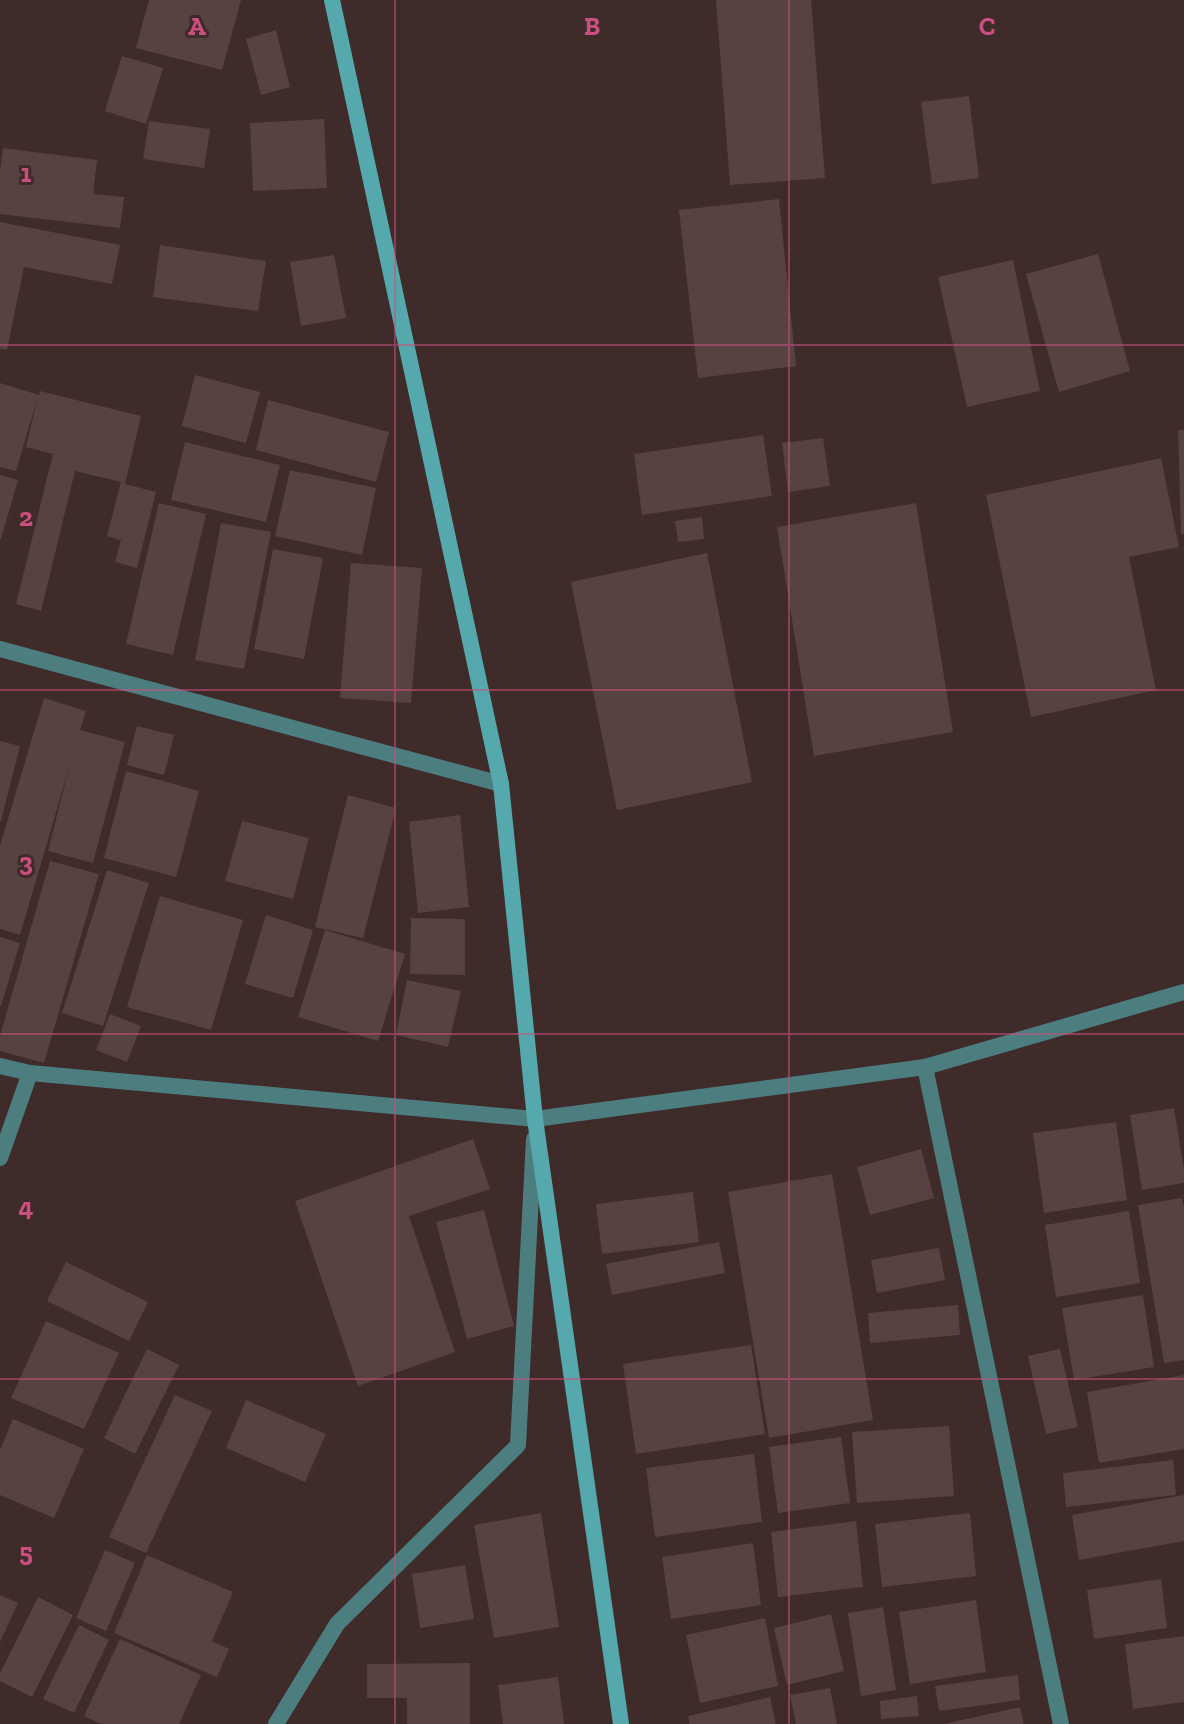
<svg xmlns="http://www.w3.org/2000/svg" width="1184" height="1724" viewBox="0 0 1184 1724" font-family="'Zilla Slab',serif">
	<style>
		.building { fill: #574241 }
		.lines { fill: none; stroke-linecap: round; stroke-linejoin: round }
		.minor { stroke: #4c7e7f; stroke-width: 16 }
		.secondary { stroke: #55a9ac; stroke-width: 16 }
		.grid { fill: none; stroke: #ca4f7e; stroke-width: 2; stroke-opacity: 0.55 }
		.grid-label { font-size: 26px; text-anchor: middle; font-weight: bold; fill: #ca4f7e; stroke: #3e2b2a; stroke-width: 6; stroke-linejoin: round; paint-order: stroke }
	</style>
	<rect width="100%" height="100%" fill="#3e2b2a"/>
	<g class="building">
		<path d="M 149,0 L 241,0 L 222,70 L 136,48 Z"/>
		<path d="M 716,0 L 811,0 L 825,178 L 730,185 Z"/>
		<path d="M 276,30 L 290,87 L 261,95 L 246,39 Z"/>
		<path d="M 122,56 L 163,68 L 146,124 L 105,111 Z"/>
		<path d="M 969,96 L 979,178 L 932,184 L 921,102 Z"/>
		<path d="M 324,119 L 327,188 L 253,191 L 250,123 Z"/>
		<path d="M 149,121 L 210,129 L 204,168 L 143,159 Z"/>
		<path d="M 3,148 L 97,160 L 93,194 L 124,197 L 120,228 L 0,214 L 0,172 Z"/>
		<path d="M 779,199 L 796,366 L 698,378 L 679,210 Z"/>
		<path d="M 0,222 L 120,245 L 112,284 L 24,267 L 7,350 L 0,349 Z"/>
		<path d="M 160,245 L 266,261 L 258,311 L 153,297 Z"/>
		<path d="M 1098,254 L 1130,371 L 1059,392 L 1026,274 Z"/>
		<path d="M 334,255 L 346,318 L 301,326 L 290,262 Z"/>
		<path d="M 1013,260 L 1040,391 L 967,407 L 938,277 Z"/>
		<path d="M 195,375 L 260,392 L 246,443 L 182,426 Z"/>
		<path d="M 0,383 L 39,395 L 40,391 L 141,416 L 125,484 L 156,492 L 137,568 L 115,562 L 121,540 L 107,536 L 121,482 L 75,471 L 41,611 L 16,604 L 53,454 L 26,447 L 37,400 L 16,471 L 0,467 Z"/>
		<path d="M 268,400 L 389,432 L 376,482 L 256,450 Z"/>
		<path d="M 1178,430 L 1184,430 L 1184,534 L 1181,534 Z"/>
		<path d="M 763,435 L 772,496 L 642,515 L 634,454 Z"/>
		<path d="M 823,438 L 830,486 L 788,492 L 782,443 Z"/>
		<path d="M 185,442 L 280,465 L 266,522 L 171,500 Z"/>
		<path d="M 1161,458 L 1179,547 L 1129,557 L 1156,690 L 1031,717 L 986,495 Z"/>
		<path d="M 290,470 L 376,488 L 362,555 L 275,536 Z"/>
		<path d="M 0,475 L 18,480 L 1,539 L 0,539 Z"/>
		<path d="M 159,503 L 206,514 L 173,655 L 126,644 Z"/>
		<path d="M 916,503 L 953,732 L 814,756 L 777,527 Z"/>
		<path d="M 702,517 L 704,539 L 678,542 L 675,521 Z"/>
		<path d="M 221,523 L 271,532 L 244,669 L 195,660 Z"/>
		<path d="M 273,549 L 323,558 L 304,659 L 254,649 Z"/>
		<path d="M 707,553 L 752,782 L 617,810 L 571,582 Z"/>
		<path d="M 351,563 L 422,568 L 411,703 L 340,698 Z"/>
		<path d="M 44,698 L 86,711 L 80,730 L 125,742 L 93,863 L 48,851 L 69,768 L 20,935 L 0,929 L 0,846 Z"/>
		<path d="M 137,726 L 174,735 L 164,775 L 127,765 Z"/>
		<path d="M 0,741 L 20,746 L 1,821 L 0,821 Z"/>
		<path d="M 126,771 L 199,791 L 176,877 L 104,858 Z"/>
		<path d="M 348,795 L 396,808 L 363,938 L 315,927 Z"/>
		<path d="M 460,815 L 469,907 L 418,913 L 409,822 Z"/>
		<path d="M 242,821 L 309,838 L 293,899 L 225,881 Z"/>
		<path d="M 50,861 L 99,874 L 44,1063 L 0,1051 L 0,1036 Z"/>
		<path d="M 107,870 L 149,883 L 103,1026 L 62,1013 Z"/>
		<path d="M 160,896 L 243,920 L 211,1030 L 127,1007 Z"/>
		<path d="M 266,915 L 313,930 L 293,998 L 245,984 Z"/>
		<path d="M 411,918 L 465,919 L 465,975 L 410,974 Z"/>
		<path d="M 325,930 L 405,954 L 378,1041 L 298,1017 Z"/>
		<path d="M 0,937 L 20,943 L 1,1006 L 0,1006 Z"/>
		<path d="M 407,980 L 461,991 L 448,1047 L 396,1035 Z"/>
		<path d="M 110,1014 L 141,1026 L 127,1062 L 96,1050 Z"/>
		<path d="M 1174,1108 L 1184,1170 L 1184,1183 L 1142,1190 L 1130,1115 Z"/>
		<path d="M 1116,1122 L 1127,1200 L 1044,1213 L 1033,1133 Z"/>
		<path d="M 473,1139 L 490,1189 L 409,1216 L 455,1352 L 358,1386 L 295,1201 Z"/>
		<path d="M 921,1149 L 934,1198 L 870,1215 L 857,1167 Z"/>
		<path d="M 832,1174 L 873,1420 L 769,1438 L 728,1192 Z"/>
		<path d="M 693,1192 L 699,1242 L 602,1254 L 596,1204 Z"/>
		<path d="M 1182,1198 L 1184,1207 L 1184,1360 L 1164,1363 L 1138,1205 Z"/>
		<path d="M 484,1210 L 514,1326 L 467,1339 L 436,1222 Z"/>
		<path d="M 1129,1211 L 1140,1283 L 1056,1297 L 1045,1225 Z"/>
		<path d="M 719,1242 L 725,1273 L 612,1295 L 606,1264 Z"/>
		<path d="M 939,1248 L 945,1280 L 877,1293 L 871,1260 Z"/>
		<path d="M 66,1262 L 148,1302 L 129,1341 L 47,1301 Z"/>
		<path d="M 1143,1295 L 1154,1367 L 1074,1380 L 1062,1308 Z"/>
		<path d="M 958,1305 L 960,1335 L 870,1343 L 868,1313 Z"/>
		<path d="M 46,1321 L 119,1353 L 84,1429 L 11,1398 Z"/>
		<path d="M 751,1345 L 765,1434 L 636,1454 L 623,1364 Z"/>
		<path d="M 147,1349 L 179,1365 L 135,1454 L 104,1438 Z"/>
		<path d="M 1060,1349 L 1078,1427 L 1046,1434 L 1028,1356 Z"/>
		<path d="M 1184,1375 L 1184,1449 L 1099,1463 L 1087,1392 Z"/>
		<path d="M 175,1395 L 212,1411 L 146,1553 L 109,1537 Z"/>
		<path d="M 246,1400 L 326,1434 L 305,1482 L 226,1448 Z"/>
		<path d="M 13,1419 L 84,1449 L 54,1518 L 0,1495 L 0,1450 Z"/>
		<path d="M 949,1426 L 954,1496 L 857,1503 L 852,1432 Z"/>
		<path d="M 841,1437 L 850,1503 L 778,1513 L 769,1447 Z"/>
		<path d="M 754,1454 L 762,1522 L 655,1537 L 646,1468 Z"/>
		<path d="M 1173,1460 L 1176,1495 L 1066,1507 L 1063,1473 Z"/>
		<path d="M 1184,1495 L 1184,1541 L 1079,1560 L 1072,1515 Z"/>
		<path d="M 541,1513 L 559,1627 L 494,1638 L 474,1525 Z"/>
		<path d="M 970,1513 L 976,1576 L 882,1587 L 875,1524 Z"/>
		<path d="M 856,1521 L 863,1587 L 778,1597 L 771,1532 Z"/>
		<path d="M 753,1543 L 761,1605 L 671,1619 L 662,1557 Z"/>
		<path d="M 105,1550 L 135,1563 L 106,1631 L 76,1618 Z"/>
		<path d="M 147,1555 L 233,1592 L 212,1641 L 229,1649 L 217,1677 L 114,1633 Z"/>
		<path d="M 465,1565 L 474,1619 L 420,1628 L 412,1574 Z"/>
		<path d="M 1161,1579 L 1167,1628 L 1094,1639 L 1087,1590 Z"/>
		<path d="M 0,1595 L 18,1603 L 0,1642 Z"/>
		<path d="M 38,1597 L 73,1615 L 32,1697 L 0,1681 L 0,1673 Z"/>
		<path d="M 976,1600 L 986,1672 L 910,1684 L 899,1612 Z"/>
		<path d="M 883,1607 L 896,1690 L 861,1696 L 848,1613 Z"/>
		<path d="M 831,1614 L 844,1671 L 787,1685 L 774,1628 Z"/>
		<path d="M 765,1618 L 778,1686 L 700,1703 L 686,1635 Z"/>
		<path d="M 79,1625 L 109,1640 L 74,1713 L 43,1699 Z"/>
		<path d="M 1184,1636 L 1184,1702 L 1133,1709 L 1125,1644 Z"/>
		<path d="M 120,1639 L 201,1675 L 179,1724 L 101,1724 L 84,1716 Z"/>
		<path d="M 470,1663 L 470,1724 L 407,1724 L 407,1698 L 367,1698 L 367,1664 Z"/>
		<path d="M 1018,1675 L 1020,1700 L 939,1711 L 935,1686 Z"/>
		<path d="M 558,1677 L 564,1724 L 503,1724 L 498,1685 Z"/>
		<path d="M 830,1688 L 837,1724 L 796,1724 L 790,1695 Z"/>
		<path d="M 917,1696 L 919,1716 L 881,1719 L 880,1701 Z"/>
		<path d="M 770,1697 L 776,1724 L 690,1724 L 688,1716 Z"/>
		<path d="M 1020,1707 L 1024,1724 L 948,1724 L 948,1723 Z"/>
	</g>
	<g class="lines">
		<g class="minor">
			<path d="M 0,649 L 501,784"/>
			<path d="M 0,1066 L 30,1073 L 535,1119 L 925,1067 L 1184,992"/>
			<path d="M 925,1067 L 1061,1724"/>
			<path d="M 0,1158 L 30,1073"/>
			<path d="M 276,1724 L 337,1624 L 518,1445 L 534,1139"/>
		</g>
		<path class="secondary" d="M 332,0 L 501,784 L 535,1119 L 621,1724"/>
	</g>
	<path class="grid" d="M 395,0 L 395,1724M 789,0 L 789,1724M 0,345 L 1184,345M 0,690 L 1184,690M 0,1034 L 1184,1034M 0,1379 L 1184,1379"/>
	<g class="grid-label">
		<text x="197" y="35">A</text>
		<text x="592" y="35">B</text>
		<text x="987" y="35">C</text>
		<text x="26" y="182">1</text>
		<text x="26" y="526">2</text>
		<text x="26" y="871">3</text>
		<text x="26" y="1216">4</text>
		<text x="26" y="1561">5</text>
	</g>
</svg>
